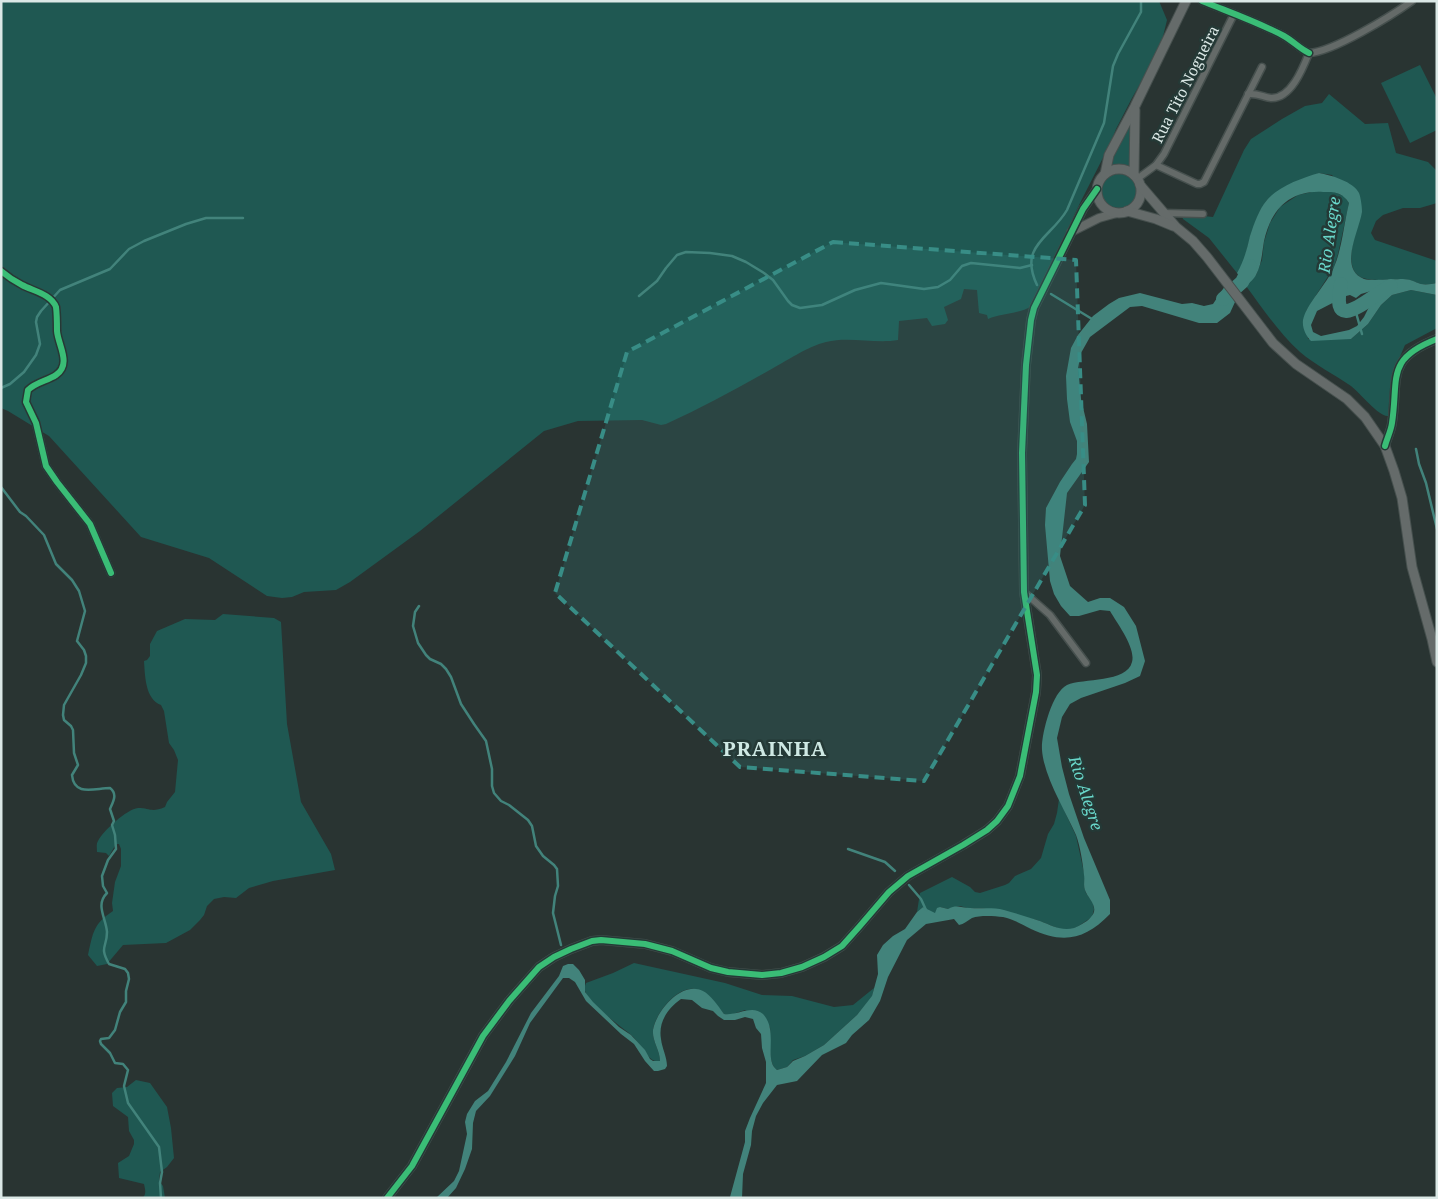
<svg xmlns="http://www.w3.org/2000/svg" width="1438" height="1199" viewBox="0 0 1438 1199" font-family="'Noto Serif',serif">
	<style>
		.green { fill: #1f5852 }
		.water { fill: #42837b; fill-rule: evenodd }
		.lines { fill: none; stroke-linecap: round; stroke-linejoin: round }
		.stream { stroke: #42837b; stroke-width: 2.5 }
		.river { stroke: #42837b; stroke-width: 14 }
		.minor-casing { stroke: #46504e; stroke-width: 9 }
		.tertiary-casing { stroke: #46504e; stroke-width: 10 }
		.secondary-casing { stroke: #46504e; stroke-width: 11 }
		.minor { stroke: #646a68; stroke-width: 6 }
		.tertiary { stroke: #646a68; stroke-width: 8 }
		.secondary { stroke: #656b6a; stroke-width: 9 }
		.cycleway-casing { stroke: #243936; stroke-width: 9 }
		.cycleway { stroke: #3abd76; stroke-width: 6 }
		.marked { fill: #388d86; fill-opacity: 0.2; stroke: #388d86; stroke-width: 4; stroke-dasharray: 10 6; stroke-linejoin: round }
		.labels { text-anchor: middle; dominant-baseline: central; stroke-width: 5; stroke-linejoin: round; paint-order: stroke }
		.street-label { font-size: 15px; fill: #dbe8e6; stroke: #243936 }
		.water-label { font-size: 16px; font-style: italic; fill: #69d7ca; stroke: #243936 }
		.district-label { font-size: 20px; font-weight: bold; letter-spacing: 1px; fill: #cfe9e4; stroke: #243936 }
	</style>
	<rect width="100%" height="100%" fill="#293432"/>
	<g class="green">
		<path d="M 1,1 L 1159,1 L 1167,20 L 1160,49 L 1132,98 L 1116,129 L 1111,142 L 1080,203 L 1032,306 C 1019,314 1002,313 988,319 L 987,315 L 979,313 L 977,290 L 964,289 L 961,299 L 944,307 L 948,320 L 945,324 L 932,326 L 927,318 L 899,321 L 898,340 C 875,344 849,336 826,342 C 808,346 785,362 768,371 C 734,390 701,408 666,424 L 661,425 L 642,420 L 578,421 L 544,431 L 420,531 L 350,582 L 336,590 L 304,592 L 292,597 L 282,598 L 267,596 L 209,558 L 141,537 L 49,436 L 8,411 L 1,408 Z"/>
		<path d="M 1420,65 L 1437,99 L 1437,130 L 1410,143 L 1381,83 Z"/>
		<path d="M 1329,94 L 1365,124 L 1388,123 L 1396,153 L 1428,162 L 1437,171 L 1437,203 L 1420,208 L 1403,208 L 1383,215 L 1376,221 L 1371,233 L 1375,240 L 1437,261 L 1437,283 C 1432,284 1426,285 1421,284 C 1415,282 1409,279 1402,279 C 1391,279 1378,281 1367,279 C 1338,275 1357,228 1362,211 L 1332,175 L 1319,173 L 1267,200 L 1259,213 L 1251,234 L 1244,261 L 1237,273 L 1209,238 L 1183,219 L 1182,216 L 1185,214 L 1213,217 L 1244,150 L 1251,139 L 1282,119 L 1305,106 L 1322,103 Z"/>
		<path d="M 1133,114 L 1132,168 L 1122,166 L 1108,169 Z"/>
		<circle cx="1119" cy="190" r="18"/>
		<path d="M 1316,191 L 1334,192 L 1344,196 L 1349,203 L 1338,254 L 1334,267 L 1306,311 L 1308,339 L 1351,339 L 1368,324 L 1381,305 L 1392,295 L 1411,290 L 1437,295 L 1437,328 L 1405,345 L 1392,375 L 1390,388 L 1388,416 C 1379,417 1360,393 1351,386 C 1334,374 1315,365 1300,352 C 1279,333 1263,309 1246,286 L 1256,275 L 1262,260 L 1264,242 L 1270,223 L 1280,207 L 1298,195 Z"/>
		<path d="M 223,614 L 274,618 L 281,622 L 287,724 L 301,802 L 331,854 L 335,870 L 273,881 L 249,888 L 236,898 L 224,897 L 214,899 L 207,906 L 204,915 L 200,920 L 190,930 L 166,943 L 123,945 L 107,964 L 97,966 L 88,955 C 93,933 93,924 113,911 L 112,903 L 115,882 L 121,866 L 121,849 L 119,844 L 116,844 L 109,856 L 106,853 L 97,852 C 97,849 96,844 98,841 C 103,831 127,809 138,808 C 150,808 151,813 165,807 L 167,802 L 175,792 L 178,760 L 174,750 L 169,743 L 164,711 L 161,705 C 145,699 145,675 144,661 L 147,660 L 150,656 L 150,644 L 157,631 L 185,619 L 215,620 Z"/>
		<path d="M 1059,799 L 1076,836 L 1085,877 L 1084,886 L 1086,893 L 1093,903 L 1094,909 L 1092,917 L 1077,927 L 1070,930 L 1060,929 L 1037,920 L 982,908 L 967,908 L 960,906 L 948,909 L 940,907 L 935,914 L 923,907 L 917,912 L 920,893 L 952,877 L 970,887 L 975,892 L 980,893 L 1005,885 L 1009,883 L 1015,876 L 1031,869 L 1041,858 L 1048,834 L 1054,824 L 1057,813 Z"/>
		<path d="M 634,963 L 725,983 L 762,995 L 792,996 L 834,1007 L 853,1005 L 874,988 L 872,997 L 857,1015 L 824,1045 L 805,1056 L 793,1060 L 787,1067 L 777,1070 C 767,1063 771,1039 770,1027 L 745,1010 L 730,1015 L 724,1014 C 715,1004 709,991 695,989 C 677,986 655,1014 653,1030 C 652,1041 660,1050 660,1061 C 649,1063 647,1052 640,1045 C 637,1042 634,1037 630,1034 C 619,1025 588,1003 585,991 C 584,987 585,986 586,983 L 613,973 Z"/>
		<path d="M 136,1080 L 150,1083 L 167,1107 L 171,1128 L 174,1158 L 167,1167 L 160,1172 L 159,1181 L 163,1186 L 165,1198 L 142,1198 C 147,1195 145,1189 144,1184 L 119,1178 L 118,1163 L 129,1156 L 134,1144 L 134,1140 L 129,1131 L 128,1117 L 113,1106 L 112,1093 L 117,1088 L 127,1087 Z"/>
	</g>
	<g class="water">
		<path d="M 1319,173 C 1331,175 1354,182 1359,193 C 1361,198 1362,208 1362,212 C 1359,231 1338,269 1364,279 C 1371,281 1394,279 1403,279 C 1410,279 1415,282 1421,284 C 1426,285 1432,284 1437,283 L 1437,295 L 1411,290 L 1392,295 L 1381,305 L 1368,324 L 1351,339 L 1311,341 C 1306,336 1302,328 1303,320 C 1306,304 1327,284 1334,267 C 1342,249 1344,223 1349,203 C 1342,192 1335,192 1323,192 C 1289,190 1271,210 1264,241 C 1262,252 1262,264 1256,275 C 1254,279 1249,283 1246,286 L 1237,273 C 1244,261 1247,249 1250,236 C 1254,224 1259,209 1267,200 C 1279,186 1302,178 1319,173 ZM 1371,291 L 1375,295 L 1364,317 L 1357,326 L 1349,330 L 1321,336 L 1313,332 L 1311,325 L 1317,311 L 1346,296 L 1350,295 L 1356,298 L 1361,294 Z"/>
		<path d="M 1225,286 L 1235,302 L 1230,313 L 1217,323 L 1199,323 L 1142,306 L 1130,307 L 1090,337 L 1081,353 L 1078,368 L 1081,399 L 1087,424 L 1089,462 L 1067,493 L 1060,556 L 1070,586 L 1088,602 L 1100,598 L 1110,598 L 1124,607 L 1136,626 L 1145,661 L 1140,676 L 1125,683 L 1081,698 L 1070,704 L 1062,717 L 1057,738 L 1062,767 L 1069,794 L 1084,838 L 1110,900 L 1110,914 C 1085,940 1063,944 1031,929 C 1021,924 1013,919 1003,917 C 994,916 980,915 972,918 C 967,921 964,924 959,925 L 954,919 L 926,924 L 907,940 L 888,977 L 880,1001 L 869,1020 L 852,1035 L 846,1043 L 822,1055 L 797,1081 L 777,1085 L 763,1103 L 756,1116 L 752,1131 L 751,1145 L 743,1174 L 742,1198 L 730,1197 L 745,1142 L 745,1131 L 750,1118 L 766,1083 L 766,1062 L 762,1048 L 761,1034 L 756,1028 L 753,1019 L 745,1017 L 735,1020 L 724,1020 L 718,1016 L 713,1011 L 702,1008 L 692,1000 L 681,999 C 668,1008 658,1022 661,1039 C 662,1048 667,1057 667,1066 L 665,1069 L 658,1071 L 654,1071 L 645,1061 L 634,1044 L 621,1034 L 586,1001 L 575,982 L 569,978 L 563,978 L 530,1023 L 515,1056 L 490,1096 L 476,1111 L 473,1123 L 472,1149 L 465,1169 L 456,1188 L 447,1198 L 436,1198 L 454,1181 L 459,1171 L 467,1134 L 465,1122 L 467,1114 L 475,1101 L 488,1091 L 506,1062 L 531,1013 L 559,976 L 563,966 L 568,964 L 573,964 L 579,970 L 585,980 L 585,992 L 593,1002 L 619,1027 L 631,1035 L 645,1050 L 650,1059 L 653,1061 L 660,1061 C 660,1050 652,1041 653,1030 C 656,1011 682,980 703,991 C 711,995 718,1006 724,1014 C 737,1016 752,1004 763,1014 C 779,1031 763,1060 777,1070 L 787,1067 L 793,1061 L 805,1056 L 824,1045 L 857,1015 L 872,996 L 878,974 L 877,955 L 883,945 L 893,936 L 905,929 L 917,912 L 923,907 L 935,913 L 937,908 L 940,907 L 948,909 C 957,904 961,908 970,908 C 981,909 993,907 1004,910 C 1015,913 1028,917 1040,921 C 1055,927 1067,934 1082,924 C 1085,922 1089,920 1091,917 C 1100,907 1088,899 1085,890 C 1083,885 1085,880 1084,875 C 1083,864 1080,845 1076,835 C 1065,810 1044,777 1042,750 C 1041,735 1052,692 1067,685 C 1083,678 1127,683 1132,662 C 1136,648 1117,623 1110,611 L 1100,610 L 1079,616 L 1070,616 L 1061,606 L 1054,594 L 1050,581 L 1045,525 L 1046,508 L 1060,482 L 1072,464 L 1076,459 L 1077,454 L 1077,441 L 1070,422 L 1067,399 L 1066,376 L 1071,348 L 1078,335 L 1093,316 L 1109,304 L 1119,298 L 1140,293 L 1182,304 L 1192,303 L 1204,306 L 1213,304 Z"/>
	</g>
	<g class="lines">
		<g class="stream">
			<path d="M 1037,285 C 1018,245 1051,238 1067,210 L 1104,123 L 1113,66 L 1118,54 L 1141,12 L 1141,1"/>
			<path d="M 1051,294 L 1092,319"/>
			<path d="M 639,296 L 657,281 L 666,268 L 677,255 L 686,252 L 710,253 L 732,256 L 746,262 L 764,273 L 773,280 L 788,301 L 792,305 L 800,308 L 822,305 L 855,290 L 881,283 L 924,289 L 938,287 L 950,280 L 962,266 L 971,263 L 1020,268 L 1032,265"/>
			<path d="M 1355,309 L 1362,334"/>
			<path d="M 1,388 L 10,384 L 24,372 L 36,355 L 40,344 L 36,322 L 37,317 L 41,311 L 60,290 L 110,269 L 129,249 L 144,241 L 186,224 L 206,218 L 243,218"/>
			<path d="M 1416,449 L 1419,464 L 1426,483 L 1437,529"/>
			<path d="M 1,487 L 20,512 L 26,516 L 44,535 L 56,564 L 72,580 L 79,591 L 85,611 L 77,641 L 84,650 L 86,656 L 86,663 L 81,675 L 64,705 L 63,715 L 64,720 L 71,726 L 73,730 L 74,753 L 78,765 L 72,775 C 74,797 95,788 110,788 C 118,794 113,802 110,809 L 114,821 L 112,825 L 115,835 L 116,849 L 108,860 L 102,876 L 103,886 L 107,893 C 95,905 106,918 107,932 C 107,948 99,946 109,964 L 125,969 L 128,973 L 129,979 L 126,991 L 126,1002 L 120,1012 L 115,1030 L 109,1038 L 101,1039 L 100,1041 L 101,1044 L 110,1053 L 115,1063 L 123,1064 L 128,1070 L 124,1086 L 128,1103 L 159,1147 L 162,1172 L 160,1183 L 161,1198"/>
			<path d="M 419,606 L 415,612 L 413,626 L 418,643 L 426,655 L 430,659 L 441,664 L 446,669 L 451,677 L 461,704 L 474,724 L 486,741 L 492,769 L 492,786 L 494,793 L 501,801 L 509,805 L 528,820 L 532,826 L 536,846 L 543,856 L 554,865 L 557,869 L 558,886 L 555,896 L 553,913 L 561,945"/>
			<path d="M 848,849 L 885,862 L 895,871"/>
			<path d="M 909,885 L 921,899 L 926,910"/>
		</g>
		<g class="river">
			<path d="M 1341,284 C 1329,339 1372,294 1391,286"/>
			<path d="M 1223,299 L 1242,282 L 1250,266"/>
		</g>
		<g class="minor-casing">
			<g id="minor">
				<path d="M 1202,1 C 1229,12 1258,22 1284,36 C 1293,41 1300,49 1309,53"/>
				<path d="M 1309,53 C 1333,52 1391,16 1412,1"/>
				<path d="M 1248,94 C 1259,93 1262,97 1271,98 C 1291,99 1303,68 1309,53"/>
				<path d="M 1156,165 L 1197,184 L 1200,184 L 1204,182 L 1262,67"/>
				<path d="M 1137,179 L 1156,165 L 1164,154 L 1234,14"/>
				<path d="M 1164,213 L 1203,214"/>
				<path d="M 1,271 C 8,277 14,281 22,285 C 33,291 51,294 56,307 C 57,315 57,323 57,331 C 58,345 72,364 56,375 C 47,381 36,382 28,390 L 26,402 L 36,423 L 46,466 L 57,482 L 90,524 L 111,573"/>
				<path d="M 1024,592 L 1050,615 L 1086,663"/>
			</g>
		</g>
		<g class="tertiary-casing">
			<g id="tertiary">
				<path d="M 1071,232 L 1099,218 L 1117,213"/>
				<path d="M 1385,446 C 1387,438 1391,431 1392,423 C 1399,378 1385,359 1437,339"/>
				<path d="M 387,1198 L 412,1166 L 483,1036 L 509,1001 L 539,967 L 554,957 L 571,949 L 592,941 L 601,940 L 645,944 L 672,951 L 711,968 L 728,972 L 762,975 L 781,973 L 802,967 L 824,957 L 842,946 L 859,927 L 889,892 L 908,876 L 963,845 L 987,830 L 997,821 L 1008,806 L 1020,776 L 1036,692 L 1037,675 L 1024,592 L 1022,453 L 1026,365 L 1031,320 L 1034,308 L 1083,209 L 1097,189"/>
			</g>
		</g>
		<g class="secondary-casing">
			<g id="secondary">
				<circle cx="1119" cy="191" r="22"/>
				<path d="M 1105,174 L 1109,155 L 1135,106 L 1186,1"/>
				<path d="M 1134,175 L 1135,110"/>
				<path d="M 1140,185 L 1176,227 L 1193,241 L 1207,257 L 1273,343 L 1296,364 L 1347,399 L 1365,417 L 1385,446 L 1394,471 L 1402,498 L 1412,567 L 1432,639 L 1437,662"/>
				<path d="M 1127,211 L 1156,219 L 1173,226"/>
			</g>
		</g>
		<use href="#minor" class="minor"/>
		<use href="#tertiary" class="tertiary"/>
		<use href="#secondary" class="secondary"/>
		<g class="cycleway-casing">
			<g id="cycleway">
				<path d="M 1202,1 C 1229,12 1258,22 1284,36 C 1293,41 1300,49 1309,53"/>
				<path d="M 1,271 C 8,277 14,281 22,285 C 33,291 51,294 56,307 C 57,315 57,323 57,331 C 58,345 72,364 56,375 C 47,381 36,382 28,390 L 26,402 L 36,423 L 46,466 L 57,482 L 90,524 L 111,573"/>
				<path d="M 1385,446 C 1387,438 1391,431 1392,423 C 1399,378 1385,359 1437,339"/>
				<path d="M 387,1198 L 412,1166 L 483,1036 L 509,1001 L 539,967 L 554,957 L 571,949 L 592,941 L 601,940 L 645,944 L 672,951 L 711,968 L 728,972 L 762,975 L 781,973 L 802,967 L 824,957 L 842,946 L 859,927 L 889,892 L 908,876 L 963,845 L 987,830 L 997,821 L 1008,806 L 1020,776 L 1036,692 L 1037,675 L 1024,592 L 1022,453 L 1026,365 L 1031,320 L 1034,308 L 1083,209 L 1097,189"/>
			</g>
		</g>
		<use href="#cycleway" class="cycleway"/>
	</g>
	<path class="marked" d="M 833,242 L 1076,260 L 1085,505 L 924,781 L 740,767 L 555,593 L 627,352 Z"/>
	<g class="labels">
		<g class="street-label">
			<text transform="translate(1185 84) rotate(-63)">Rua Tito Nogueira</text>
		</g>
		<g class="water-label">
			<text transform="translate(1329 235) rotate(-82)">Rio Alegre</text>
			<text transform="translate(1086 793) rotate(72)">Rio Alegre</text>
		</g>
		<g class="district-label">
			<text x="775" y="748">PRAINHA</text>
		</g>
	</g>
	<rect width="1438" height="1199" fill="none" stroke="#dbe8e6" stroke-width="5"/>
</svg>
